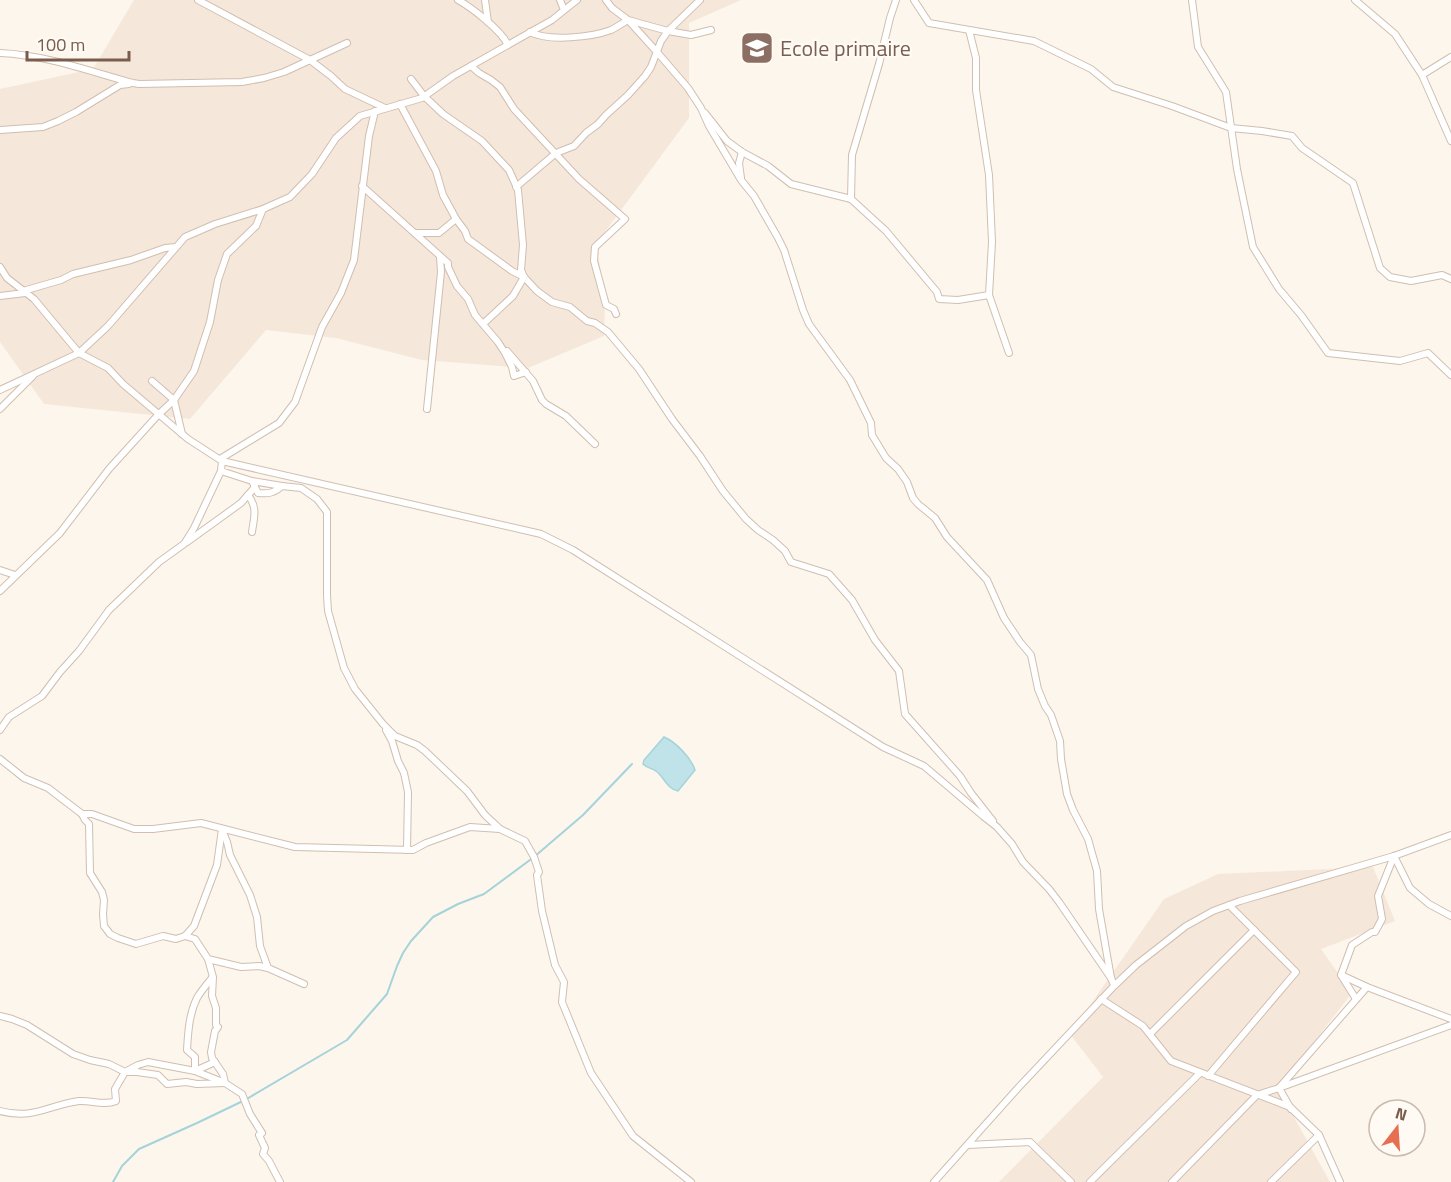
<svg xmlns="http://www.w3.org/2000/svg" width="1451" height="1182" viewBox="0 0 1451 1182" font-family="'Titillium Web',sans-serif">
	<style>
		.residential { fill: #f5e8da }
		.water { fill: #bfe3e8; stroke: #a5d3da; stroke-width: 1.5 }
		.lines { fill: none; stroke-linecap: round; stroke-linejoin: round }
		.stream { stroke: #a5d3da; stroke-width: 2 }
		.minor-casing { stroke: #d1beb0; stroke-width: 8 }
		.minor { stroke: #fff; stroke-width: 6 }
		.labels { text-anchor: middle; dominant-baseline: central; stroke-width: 4.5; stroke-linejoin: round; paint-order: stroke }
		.education-label { font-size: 22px; fill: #785e54; stroke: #fffaf3; text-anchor: start }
	</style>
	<rect width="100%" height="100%" fill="#fdf6ec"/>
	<g class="residential">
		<path d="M 134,0 L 741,0 L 689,23 L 689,118 L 596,244 L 605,294 L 604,336 L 528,368 L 422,360 L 336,338 L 266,330 L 190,419 L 44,404 L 0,342 L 0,89 L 93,69 Z"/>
		<path d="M 1373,867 L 1395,921 L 1321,949 L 1352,993 L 1278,1088 L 1330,1182 L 999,1182 L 1103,1077 L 1070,1034 L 1164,899 L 1218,874 Z"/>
	</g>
	<path class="water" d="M 664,737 C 676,742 691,758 695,770 L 678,791 C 667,789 664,777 656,771 C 651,768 647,768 643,764 L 644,760 Z"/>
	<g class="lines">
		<path class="stream" d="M 113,1182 L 122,1166 L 139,1149 L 197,1123 L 245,1100 L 347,1040 L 387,994 L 397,966 L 403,953 L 411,941 L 433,917 L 458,904 L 484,894 L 534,857 L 583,815 L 632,764"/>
		<g class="minor-casing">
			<g id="minor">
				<path d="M 198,0 L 310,60"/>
				<path d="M 458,0 C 472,8 501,30 508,45"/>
				<path d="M 485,0 L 488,22"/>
				<path d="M 560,0 L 564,10"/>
				<path d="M 606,0 L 612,8 L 628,20 L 657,52 L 688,88 L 701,108 L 709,126 L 741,180 L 754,196 L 777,236 L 784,250 L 803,310 L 809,324 L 850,380 L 871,423 L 872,435 L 886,458 L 898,469 L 907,482 L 913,498 L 918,504 L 935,518 L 947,537 L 987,580 L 1004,618 L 1020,642 L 1031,655 L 1038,689 L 1045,706 L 1051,715 L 1060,741 L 1061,759 L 1067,794 L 1073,810 L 1088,839 L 1097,871 L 1099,909 L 1111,978 L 1114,985"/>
				<path d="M 914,0 L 929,23 L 1034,41 L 1091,69 L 1113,87 L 1172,106 L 1231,128 L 1262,131 L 1292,136 L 1302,148 L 1353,183 L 1380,268 L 1390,277 L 1411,281 L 1442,275 L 1451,279"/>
				<path d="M 1192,0 L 1198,47 L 1226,92 L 1237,169 L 1253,247 L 1279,289 L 1301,315 L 1328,353 L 1400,361 L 1428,353 L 1451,375"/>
				<path d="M 1355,0 L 1395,34 L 1422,75 L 1451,141"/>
				<path d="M 969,30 L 976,58 L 976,90 L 989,175 L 992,242 L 989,295 L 1009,353"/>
				<path d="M 530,32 C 549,42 592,37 611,30 C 617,27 623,23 628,20 L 668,31 L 691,35 L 711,30"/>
				<path d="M 347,43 L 310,60 L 331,76 L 345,89 L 385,108"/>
				<path d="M 0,53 C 46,55 89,71 133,83 L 139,84 L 242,82 L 264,78 L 284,72 L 310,60"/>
				<path d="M 471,66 L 479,73 L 491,80 L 500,87 L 514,109 L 579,179 L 625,219 L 595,247 L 594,261 L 606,305 L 614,309 L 616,314"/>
				<path d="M 1422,75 L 1451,57"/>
				<path d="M 411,79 L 424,96 L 443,114 L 482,141 L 509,170 L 518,190 L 523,245 L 521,270 L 524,277 L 537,291 L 552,302 L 570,307 L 587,321 L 595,323 L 608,332 L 639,369 L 672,419 L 700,456 L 723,491 L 746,519 L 758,530 L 773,540 L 785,551 L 791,562 L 829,574 L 852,600 L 875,640 L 899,671 L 905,714 L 960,776 L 971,793 L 993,821"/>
				<path d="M 400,104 L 436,171 L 443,195 L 456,219 L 465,231 L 468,239 L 512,271 L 524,277 L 513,296 L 483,324"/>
				<path d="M 705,113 L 727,141 L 742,152 L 768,166 L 791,184 L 851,199 L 886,231 L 937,292 L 939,299 L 958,300 L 989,295"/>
				<path d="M 0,130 L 43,127 L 58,121 L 76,112 L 120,85 L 129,84"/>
				<path d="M 741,178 L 739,163 L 742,152"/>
				<path d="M 362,186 L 448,263 L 448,267 L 457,286 L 468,299 L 475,315 L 498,342 L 505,353 L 512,367 L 514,376 L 526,372"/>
				<path d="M 516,187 L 556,153 L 574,146 L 586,133 L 598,124 L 606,115 L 628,95 L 645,76 L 651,67 L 661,41 L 668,31 L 700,0"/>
				<path d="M 851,199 L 852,155 L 879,64 L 890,18 L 896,0"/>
				<path d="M 415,233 L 439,233 L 456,219"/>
				<path d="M 0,267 L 7,278 L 34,299 L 79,353 L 108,368 L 123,384 L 188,439 L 222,461 L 541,534 L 573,550 L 883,747 L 924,766 L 983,816 L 997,827 L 1012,844 L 1023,862 L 1049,889 L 1059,902 L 1111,978"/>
				<path d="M 23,291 L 61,280 L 73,274 L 131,260 L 165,248 L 176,247"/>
				<path d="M 0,296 L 25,293"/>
				<path d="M 507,351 L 533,381 L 542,400 L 546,404 L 566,416 L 595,444"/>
				<path d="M 152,381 L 174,400 L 194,371 L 210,322 L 218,280 L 227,254 L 256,226 L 263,209"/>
				<path d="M 0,390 L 79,353 L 108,326 L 185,237 L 215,224 L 263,209 L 290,197 L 312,174 L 336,138 L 360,116 L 422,98 L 453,76 L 552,20 L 577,0"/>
				<path d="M 0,409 L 33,376"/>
				<path d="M 427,409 L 441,272 L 440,257"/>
				<path d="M 220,459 L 279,423 L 295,402 L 322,327 L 341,293 L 354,260 L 369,136 L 375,111"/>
				<path d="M 222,461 L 221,471 L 252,481 L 258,493 C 269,494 274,493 282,486 L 301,488 L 317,499 L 327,512 L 327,595 L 328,611 L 344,668 L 355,689 L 383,724 L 395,736 L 417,745 L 425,751 L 467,791 L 485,815 L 500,829 L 525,841 L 534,857 L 539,872 L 537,875 L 542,911 L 555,965 L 564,982 L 562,1002 L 591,1073 L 633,1136 L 691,1182"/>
				<path d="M 252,481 L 282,486"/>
				<path d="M 248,495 C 258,508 254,517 252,532"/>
				<path d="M 187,542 L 241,503 L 255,487"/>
				<path d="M 0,570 L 15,575"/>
				<path d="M 0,591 L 60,533 L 109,469 L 158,415 L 174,400 L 182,434"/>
				<path d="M 0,730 L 9,717 L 42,696 L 60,672 L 79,651 L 109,610 L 159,562 L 184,544 L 194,528 L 221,471"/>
				<path d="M 386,730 L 392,741 L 398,761 L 404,773 L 408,792 L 407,850"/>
				<path d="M 0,759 L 24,778 L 48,788 L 82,814 L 92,814 L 134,829 L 153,829 L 201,823 L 295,847 L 413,850 L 426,843 L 470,827 L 500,829"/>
				<path d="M 82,814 L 85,820 L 89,824 L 90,873 L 102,892 L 104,900 L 103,914 L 104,926 L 110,934 L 118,938 L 136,944 L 163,936 L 176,939 L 185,936"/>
				<path d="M 222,829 L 217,865 L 194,926 L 185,936 L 195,939 L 208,959 L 241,967 L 259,966 L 268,968 L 304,984"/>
				<path d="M 222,829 L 227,842 L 230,855 L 250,895 L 257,917 L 260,946 L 268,968"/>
				<path d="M 1394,856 L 1410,888 L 1429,904 L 1451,916"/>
				<path d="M 208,959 L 213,977 L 212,996 L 216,1008 L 216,1025 L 218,1027 L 215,1031 L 211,1052 L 212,1058 L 223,1074 L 225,1083 L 242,1094 L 250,1114 L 262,1133 L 259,1135 L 265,1148 L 263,1154 L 269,1161 L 280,1182"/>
				<path d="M 1341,975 L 1367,987 L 1451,1019"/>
				<path d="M 212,978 C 207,984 201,991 197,998 C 189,1014 188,1033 187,1050 L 195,1057 L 195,1071 L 215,1062"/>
				<path d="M 1101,999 L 1143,1026 L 1171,1061 L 1290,1107 L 1319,1135 L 1340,1182"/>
				<path d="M 1356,999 L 1341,975 L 1352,945 L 1372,932 L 1375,932 L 1382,919 L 1378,896 L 1394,856"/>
				<path d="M 0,1016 L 12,1019 L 27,1025 L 73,1054 L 90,1060 L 109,1064 L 125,1072 L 137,1072 L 158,1075 L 167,1084 L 186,1082 L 197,1084 L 225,1083 L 195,1071 L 148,1062 L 138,1065 L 125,1072 L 115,1089 L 116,1101 C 104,1106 91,1100 79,1101 C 48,1105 34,1120 0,1111"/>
				<path d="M 1150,1034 L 1254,930"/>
				<path d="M 1208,1076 L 1296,972 L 1229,905"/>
				<path d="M 1291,1109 L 1279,1088 L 1367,987"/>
				<path d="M 968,1145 L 1030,1142 L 1071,1182"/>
				<path d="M 934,1182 L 1018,1088 L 1114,986 L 1136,965 L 1186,926 L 1213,911 L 1240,901 L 1394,856 L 1451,835"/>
				<path d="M 1090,1182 L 1200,1073"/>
				<path d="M 1172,1182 L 1257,1095 L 1279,1088 L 1451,1025"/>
				<path d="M 1271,1182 L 1319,1135"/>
			</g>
		</g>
		<use href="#minor" class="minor"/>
	</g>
	<defs>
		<g id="school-square" transform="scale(1.725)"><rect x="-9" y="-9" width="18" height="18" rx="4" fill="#8d6e63" stroke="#fffaf3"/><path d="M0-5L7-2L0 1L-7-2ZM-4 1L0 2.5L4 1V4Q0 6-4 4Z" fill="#fff"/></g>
	</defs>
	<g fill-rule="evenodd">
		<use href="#school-square" x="757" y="48"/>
	</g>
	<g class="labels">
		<g class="education-label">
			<text x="780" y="48">Ecole primaire</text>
		</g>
	</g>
	<g transform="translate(1397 1128) rotate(17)"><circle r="28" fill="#fffaf3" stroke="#cabbb1" stroke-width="1.5"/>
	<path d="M0-4.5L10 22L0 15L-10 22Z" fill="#e76f51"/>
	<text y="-9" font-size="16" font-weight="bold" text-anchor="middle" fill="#7a5c4d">N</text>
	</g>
	<path d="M27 51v9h102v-9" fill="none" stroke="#7a5c4d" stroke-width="3"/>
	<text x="36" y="51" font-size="18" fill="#7a5c4d" stroke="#fffaf3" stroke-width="4.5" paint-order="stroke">100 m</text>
</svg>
